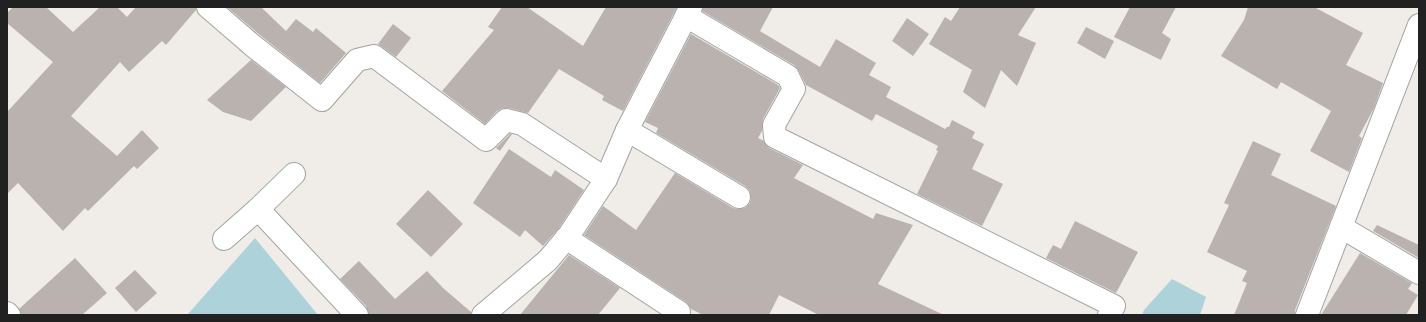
<svg xmlns="http://www.w3.org/2000/svg" width="1426" height="322" viewBox="0 0 1426 322" font-family="Manrope,sans-serif">
	<style>
		.water { fill: #aed2d9 }
		.building { fill: #b9b2ae }
		.lines { fill: none; stroke-linecap: round; stroke-linejoin: round }
		.minor-casing { stroke: #a2a2a2; stroke-width: 24 }
		.minor { stroke: #fff; stroke-width: 22 }
	</style>
	<rect width="100%" height="100%" fill="#f0ede8"/>
	<g class="water">
		<path d="M 255,238 L 318,315 L 188,315 L 188,314 Z"/>
		<path d="M 1172,279 L 1206,297 L 1200,315 L 1142,315 L 1144,310 Z"/>
	</g>
	<g class="building">
		<path d="M 13,7 L 46,7 L 73,32 L 100,7 L 117,7 L 127,17 L 136,7 L 196,7 L 196,10 L 166,45 L 162,41 L 129,72 L 120,62 L 71,116 L 117,156 L 142,130 L 159,148 L 137,169 L 134,166 L 88,211 L 85,208 L 63,231 L 18,183 L 7,194 L 7,112 L 53,62 L 7,23 L 7,13 Z"/>
		<path d="M 227,7 L 261,7 L 286,31 L 296,19 L 313,32 L 316,28 L 346,53 L 320,83 L 260,35 Z"/>
		<path d="M 502,7 L 527,7 L 583,46 L 606,7 L 677,7 L 623,111 L 602,100 L 604,96 L 559,69 L 528,113 L 509,108 L 503,108 L 497,111 L 485,124 L 442,91 L 494,30 L 488,27 Z"/>
		<path d="M 703,7 L 773,7 L 760,31 L 820,67 L 836,39 L 876,63 L 869,75 L 891,87 L 886,97 L 945,129 L 947,127 L 949,127 L 952,120 L 975,132 L 972,138 L 984,144 L 972,169 L 1003,184 L 982,226 L 917,194 L 938,151 L 936,150 L 938,146 L 876,114 L 872,121 L 806,85 L 799,71 L 794,65 L 702,11 Z"/>
		<path d="M 960,7 L 1036,7 L 1018,35 L 1036,43 L 1017,86 L 1001,70 L 985,108 L 963,92 L 972,70 L 929,44 L 945,17 L 951,21 Z"/>
		<path d="M 1130,7 L 1176,7 L 1162,33 L 1171,39 L 1161,60 L 1114,37 Z"/>
		<path d="M 1248,7 L 1314,7 L 1363,33 L 1346,65 L 1383,83 L 1374,108 L 1359,136 L 1362,138 L 1349,172 L 1310,151 L 1331,111 L 1281,82 L 1277,89 L 1221,56 L 1244,20 Z"/>
		<path d="M 907,18 L 929,34 L 913,56 L 892,41 Z"/>
		<path d="M 393,24 L 411,38 L 396,57 L 378,44 Z"/>
		<path d="M 1086,27 L 1114,41 L 1105,59 L 1077,43 Z"/>
		<path d="M 691,34 L 778,85 L 780,88 L 763,119 L 762,131 L 758,138 L 764,141 L 769,148 L 803,165 L 794,178 L 873,219 L 876,213 L 913,225 L 878,284 L 944,315 L 819,315 L 779,295 L 769,315 L 703,315 L 691,309 L 686,302 L 584,235 L 603,206 L 636,230 L 675,173 L 733,208 L 738,209 L 745,208 L 750,203 L 751,198 L 750,191 L 745,186 L 656,133 L 658,128 L 645,122 Z"/>
		<path d="M 251,60 L 286,87 L 251,121 L 223,112 L 207,100 Z"/>
		<path d="M 510,134 L 512,134 L 500,151 L 496,148 Z"/>
		<path d="M 1253,141 L 1281,154 L 1271,175 L 1336,206 L 1295,310 L 1295,315 L 1234,315 L 1247,283 L 1242,281 L 1247,271 L 1207,252 L 1229,205 L 1224,203 Z"/>
		<path d="M 509,149 L 551,177 L 555,170 L 584,190 L 559,228 L 543,246 L 525,230 L 520,237 L 473,203 Z"/>
		<path d="M 428,190 L 463,224 L 431,257 L 396,224 Z"/>
		<path d="M 1075,221 L 1138,252 L 1116,293 L 1046,258 L 1053,245 L 1061,249 Z"/>
		<path d="M 1377,225 L 1419,245 L 1419,258 L 1373,231 Z"/>
		<path d="M 1360,253 L 1412,283 L 1408,289 L 1418,295 L 1406,315 L 1321,315 Z"/>
		<path d="M 569,255 L 620,288 L 598,315 L 520,315 Z"/>
		<path d="M 75,258 L 107,293 L 82,315 L 21,315 L 19,309 Z"/>
		<path d="M 359,261 L 395,299 L 427,271 L 443,288 L 471,312 L 471,315 L 369,315 L 366,306 L 340,279 Z"/>
		<path d="M 135,270 L 157,293 L 136,312 L 115,288 Z"/>
	</g>
	<g class="lines">
		<g class="minor-casing">
			<g id="minor">
				<path d="M 208,7 L 252,45 L 322,100 L 357,60 L 374,56 L 486,140 L 506,120 L 522,124 L 606,179"/>
				<path d="M 686,16 L 788,76 L 794,89 L 774,125 L 775,137 L 1114,306 L 1109,315"/>
				<path d="M 627,130 L 739,197"/>
				<path d="M 258,209 L 294,174"/>
				<path d="M 1341,227 L 1419,273"/>
				<path d="M 566,238 L 679,312"/>
				<path d="M 224,239 L 258,209 L 357,315"/>
				<path d="M 7,313 L 9,315"/>
				<path d="M 483,315 L 548,260 L 569,235 L 606,179 L 627,130 L 691,7"/>
				<path d="M 1307,315 L 1419,25"/>
			</g>
		</g>
		<use href="#minor" class="minor"/>
	</g>
	<rect width="1426" height="322" fill="none" stroke="#212121" stroke-width="16"/>
</svg>
